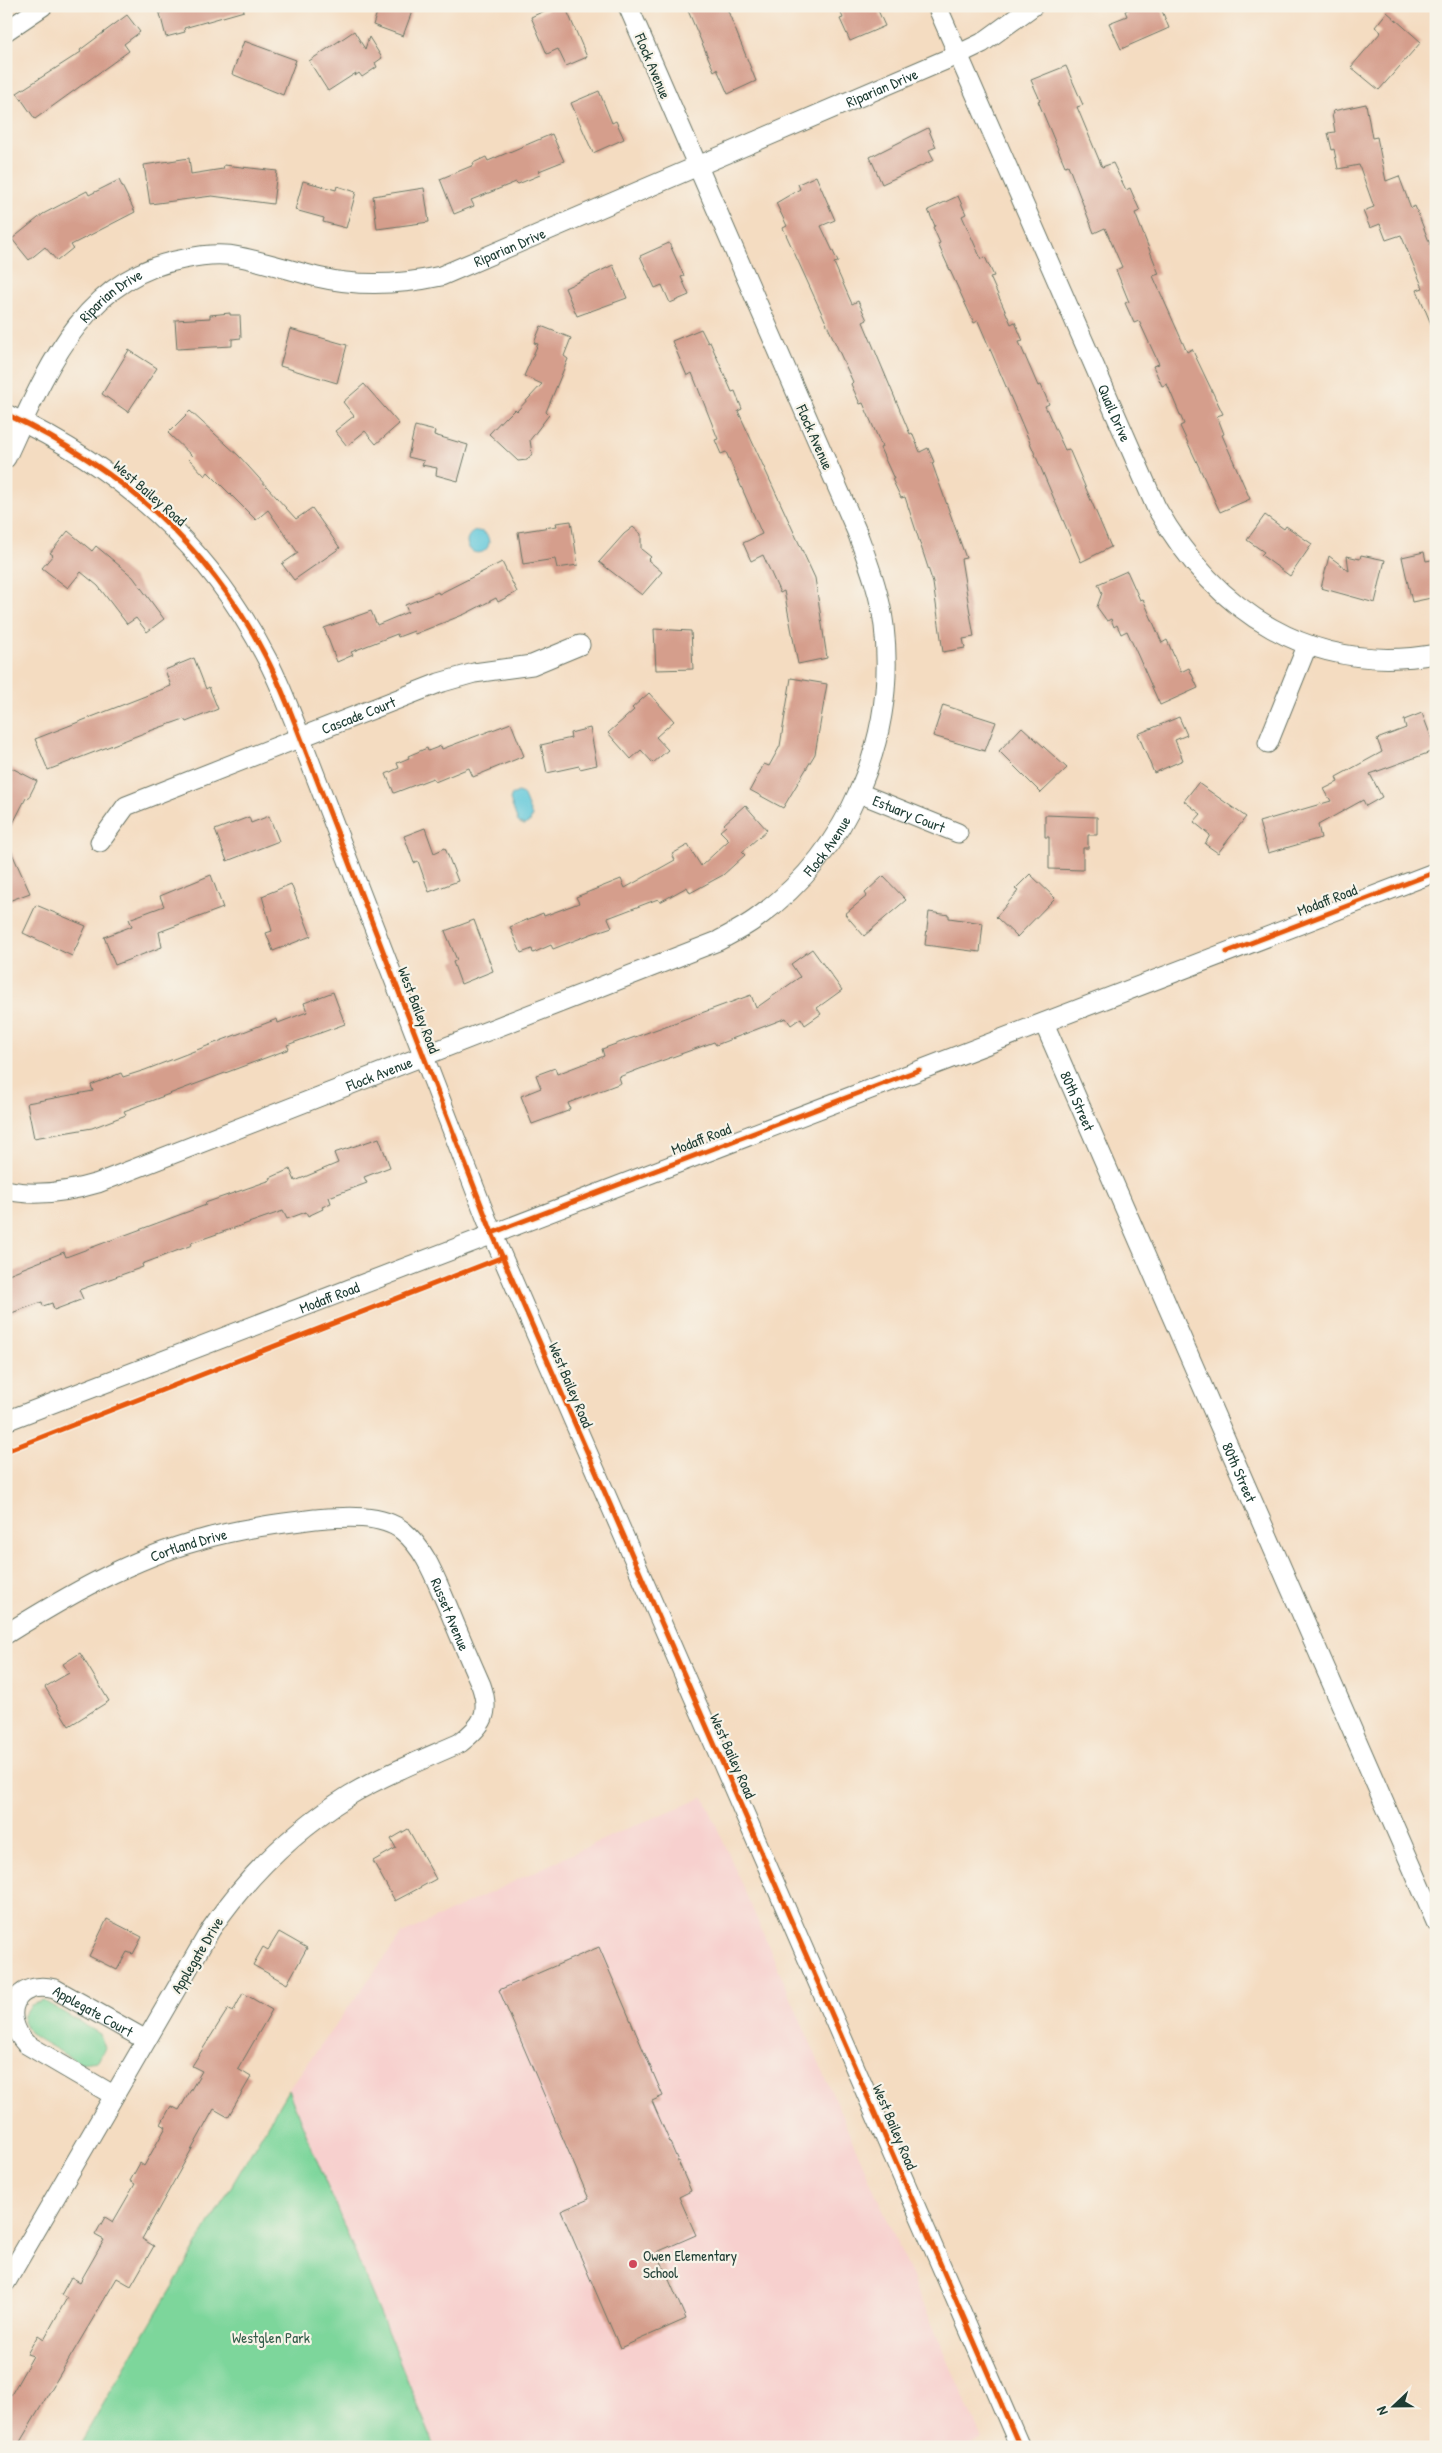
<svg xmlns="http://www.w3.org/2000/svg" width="1442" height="2453" viewBox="0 0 1442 2453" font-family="'Patrick Hand',sans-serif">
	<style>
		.built { fill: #f7d0ce }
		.green { fill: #7dd69b; stroke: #4e8a68 }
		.water { fill: #5ec7da; stroke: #3e8287 }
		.building { fill: #d59e8c }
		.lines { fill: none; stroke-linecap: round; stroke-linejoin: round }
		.minor-casing { stroke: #6a7565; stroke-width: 21 }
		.minor { stroke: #fff; stroke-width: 19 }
		.cycleway-casing { stroke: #f7f3e8; stroke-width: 8 }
		.cycleway { stroke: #e8590c; stroke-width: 5 }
		.poi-dot { fill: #d1495b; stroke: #f7f3e8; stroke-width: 2 }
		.labels { text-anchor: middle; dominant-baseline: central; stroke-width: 4.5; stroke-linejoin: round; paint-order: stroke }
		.street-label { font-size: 15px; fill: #1f3d34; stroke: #f7f3e8 }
		.poi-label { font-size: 15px; fill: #1f3d34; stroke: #f7f3e8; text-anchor: start }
		.park-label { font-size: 15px; fill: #325c49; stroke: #f7f3e8 }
	</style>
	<rect width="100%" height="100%" fill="#f7f3e8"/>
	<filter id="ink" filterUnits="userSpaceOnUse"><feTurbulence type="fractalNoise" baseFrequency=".02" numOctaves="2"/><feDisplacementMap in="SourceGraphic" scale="10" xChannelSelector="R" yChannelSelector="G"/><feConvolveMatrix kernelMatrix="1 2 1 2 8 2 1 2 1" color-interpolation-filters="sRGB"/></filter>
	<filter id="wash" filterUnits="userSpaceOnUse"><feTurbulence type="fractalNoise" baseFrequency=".0096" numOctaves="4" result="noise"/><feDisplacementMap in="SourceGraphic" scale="20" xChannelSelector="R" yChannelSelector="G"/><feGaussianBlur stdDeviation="1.12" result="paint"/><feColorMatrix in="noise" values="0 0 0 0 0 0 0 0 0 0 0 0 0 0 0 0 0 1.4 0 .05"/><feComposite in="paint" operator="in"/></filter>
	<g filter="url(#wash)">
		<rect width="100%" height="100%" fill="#f4dcc1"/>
		<path class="built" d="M 704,1797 L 982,2439 L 970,2447 L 435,2447 L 288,2090 L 402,1934 L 619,1832 Z"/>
		<g class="green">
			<path d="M 44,2001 L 100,2034 L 105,2048 L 98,2061 L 80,2063 L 30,2034 L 23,2021 L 24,2015 L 31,2005 Z"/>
			<path d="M 288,2090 L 435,2447 L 78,2447 Z"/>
		</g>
		<g class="water">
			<circle cx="478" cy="542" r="11"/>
			<path d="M 518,792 L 523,794 L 532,816 L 530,822 L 524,825 L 518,822 L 510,800 L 512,795 Z"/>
		</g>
		<g id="blocks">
			<g class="building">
				<path d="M 158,6 L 243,6 L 244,11 L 184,28 L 185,32 L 166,37 Z"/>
				<path d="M 379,6 L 414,6 L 403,36 L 373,25 Z"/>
				<path d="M 555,6 L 565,6 L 587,57 L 566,66 L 558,49 L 547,54 L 531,17 Z"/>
				<path d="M 686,6 L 726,6 L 756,81 L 728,94 L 717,69 L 714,71 Z"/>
				<path d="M 838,6 L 876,6 L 885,26 L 850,41 L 840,19 L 843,18 Z"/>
				<path d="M 1135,6 L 1160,6 L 1169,28 L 1121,49 L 1109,23 L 1127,16 L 1125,11 Z"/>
				<path d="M 1387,12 L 1421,42 L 1379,90 L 1351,67 L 1381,32 L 1375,27 Z"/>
				<path d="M 127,15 L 140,32 L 124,44 L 129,51 L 35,119 L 17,93 L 81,52 L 80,50 Z"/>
				<path d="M 354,31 L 365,49 L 369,37 L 382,58 L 375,63 L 377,67 L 362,77 L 359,73 L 355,76 L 356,73 L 328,91 L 309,61 Z"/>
				<path d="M 244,41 L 296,60 L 283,95 L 232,74 Z"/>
				<path d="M 1066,66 L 1083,105 L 1077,107 L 1102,167 L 1113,163 L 1126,190 L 1130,188 L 1140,211 L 1135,213 L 1159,274 L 1153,276 L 1187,352 L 1192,349 L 1223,414 L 1217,416 L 1224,434 L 1222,435 L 1250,499 L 1220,512 L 1180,426 L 1184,424 L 1167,384 L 1162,386 L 1153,366 L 1159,364 L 1139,321 L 1134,323 L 1125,303 L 1129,302 L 1116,270 L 1122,267 L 1105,228 L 1094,233 L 1068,165 L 1065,166 L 1038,101 L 1040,100 L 1031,80 Z"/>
				<path d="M 599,91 L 612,123 L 616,121 L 624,139 L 593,153 L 571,103 Z"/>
				<path d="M 1366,104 L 1372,138 L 1377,137 L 1386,181 L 1399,176 L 1411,208 L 1415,206 L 1432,249 L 1436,248 L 1436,336 L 1417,290 L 1423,288 L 1401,235 L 1386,240 L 1380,224 L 1370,228 L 1363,211 L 1374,207 L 1359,165 L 1338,169 L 1334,149 L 1332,150 L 1328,133 L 1335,132 L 1332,114 L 1334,114 L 1333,111 Z"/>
				<path d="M 928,128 L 936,147 L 929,150 L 934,160 L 882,184 L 870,157 Z"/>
				<path d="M 552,134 L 564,161 L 539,171 L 540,175 L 518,184 L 516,182 L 471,200 L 474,206 L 454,214 L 440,179 L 474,165 L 473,163 L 486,157 L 488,161 Z"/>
				<path d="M 189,158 L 191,174 L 223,169 L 224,165 L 277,171 L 273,204 L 212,196 L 150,204 L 144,165 Z"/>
				<path d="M 816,176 L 835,220 L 821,226 L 838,262 L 834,263 L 852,304 L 858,301 L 867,320 L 863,322 L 910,434 L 912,433 L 920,452 L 928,448 L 934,462 L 932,463 L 966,558 L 961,559 L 974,637 L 963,639 L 965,648 L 943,652 L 933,583 L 905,497 L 901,498 L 892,479 L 894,479 L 880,448 L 882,447 L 863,403 L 860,404 L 851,384 L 853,382 L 783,228 L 787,226 L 776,203 L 800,189 L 798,184 Z"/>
				<path d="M 119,180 L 135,212 L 71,245 L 73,248 L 57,261 L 45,247 L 29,260 L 12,239 L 43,214 L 87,191 L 89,195 Z"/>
				<path d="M 303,181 L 336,190 L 337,186 L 356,192 L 346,228 L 323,222 L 324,218 L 295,210 Z"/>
				<path d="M 424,188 L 429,222 L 377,229 L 373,196 Z"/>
				<path d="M 958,196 L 966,214 L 962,216 L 981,259 L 985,257 L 994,276 L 990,277 L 1011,324 L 1015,322 L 1023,341 L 1019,342 L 1038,386 L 1041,385 L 1049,404 L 1045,406 L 1065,450 L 1069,449 L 1111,547 L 1081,562 L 978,321 L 974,323 L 938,244 L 940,243 L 933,227 L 935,226 L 928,210 Z"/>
				<path d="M 669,243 L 684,276 L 681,277 L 689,295 L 670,303 L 662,285 L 655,288 L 640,256 Z"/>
				<path d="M 613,265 L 627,298 L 577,316 L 565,288 Z"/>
				<path d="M 230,313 L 230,315 L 240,315 L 241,338 L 232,339 L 232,346 L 177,349 L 175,320 L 210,318 L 210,315 Z"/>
				<path d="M 541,326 L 571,338 L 564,356 L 568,359 L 546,412 L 549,415 L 530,440 L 532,454 L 527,460 L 518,461 L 489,434 L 505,417 L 506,418 L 515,409 L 517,411 L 542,384 L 524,376 L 538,344 L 534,343 Z"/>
				<path d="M 290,329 L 347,345 L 337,383 L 280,366 Z"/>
				<path d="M 701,329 L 708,343 L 710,342 L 732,392 L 735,391 L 742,409 L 738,411 L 815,578 L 827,658 L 798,664 L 784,591 L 780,593 L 763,555 L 751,561 L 743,543 L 762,534 L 726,452 L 721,454 L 715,440 L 718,439 L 692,373 L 687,376 L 672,341 Z"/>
				<path d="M 129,350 L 157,368 L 128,412 L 102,394 Z"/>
				<path d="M 364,384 L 399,424 L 376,444 L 365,431 L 347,446 L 335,431 L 354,416 L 343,402 Z"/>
				<path d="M 190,411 L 239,456 L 296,519 L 312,508 L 340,548 L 294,580 L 282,564 L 298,553 L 268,510 L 256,520 L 208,472 L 205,476 L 189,459 L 192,456 L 168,433 Z"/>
				<path d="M 415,426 L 435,431 L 434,435 L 468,445 L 458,481 L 436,475 L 437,468 L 422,465 L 424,461 L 408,457 Z"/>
				<path d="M 1265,515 L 1284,529 L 1286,526 L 1312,544 L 1290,576 L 1261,555 L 1264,552 L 1247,540 Z"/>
				<path d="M 571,521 L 578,565 L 557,568 L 555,559 L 523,564 L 518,532 L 557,526 L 556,523 Z"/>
				<path d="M 633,527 L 641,534 L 641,549 L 651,557 L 648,560 L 662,572 L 642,595 L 599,562 L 624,534 Z"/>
				<path d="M 68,531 L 92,551 L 96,546 L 133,577 L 164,619 L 147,632 L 136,618 L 127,624 L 98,586 L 81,572 L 68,588 L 42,568 L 53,555 L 50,553 Z"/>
				<path d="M 1424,552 L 1426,561 L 1436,559 L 1436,597 L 1412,602 L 1402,557 Z"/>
				<path d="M 1361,555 L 1385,560 L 1375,603 L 1321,588 L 1329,556 L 1349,571 L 1347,556 L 1360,559 Z"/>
				<path d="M 502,562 L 517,592 L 498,602 L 496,598 L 465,614 L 415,634 L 414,631 L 398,637 L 397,634 L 351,652 L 353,655 L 337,662 L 324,628 L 371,611 L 377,625 L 408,612 L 405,605 L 438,592 L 439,594 Z"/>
				<path d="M 1127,571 L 1140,600 L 1143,599 L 1162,643 L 1167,640 L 1181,672 L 1189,668 L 1198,688 L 1160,705 L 1127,631 L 1121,634 L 1117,625 L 1114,627 L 1111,619 L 1107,621 L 1097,607 L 1102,593 L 1098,584 Z"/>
				<path d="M 654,629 L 691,631 L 693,669 L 656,670 Z"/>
				<path d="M 194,658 L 206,689 L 209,687 L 218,709 L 186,722 L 184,719 L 144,733 L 48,770 L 35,739 L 171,686 L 165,670 Z"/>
				<path d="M 791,678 L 827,684 L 815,754 L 783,808 L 750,790 L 764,764 L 769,766 L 780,746 Z"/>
				<path d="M 649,693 L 674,721 L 656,737 L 668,750 L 653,763 L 641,750 L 631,759 L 608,733 L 634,710 L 632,708 Z"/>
				<path d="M 943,705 L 996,722 L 985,751 L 933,736 Z"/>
				<path d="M 1422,713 L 1436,750 L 1370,774 L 1382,797 L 1366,806 L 1363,800 L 1318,825 L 1321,838 L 1268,853 L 1259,822 L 1331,801 L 1324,789 L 1338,782 L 1336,777 L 1382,752 L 1377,739 L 1406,728 L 1404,720 Z"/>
				<path d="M 1179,717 L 1187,735 L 1175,740 L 1183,760 L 1154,773 L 1138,734 Z"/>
				<path d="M 511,723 L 524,756 L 473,777 L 469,768 L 435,782 L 433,778 L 394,793 L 386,774 L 399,768 L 397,763 L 409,758 L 408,756 L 427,748 L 428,751 L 441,746 L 442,749 Z"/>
				<path d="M 1022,727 L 1067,768 L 1041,793 L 999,751 Z"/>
				<path d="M 590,728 L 597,765 L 580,769 L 579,766 L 547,773 L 541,745 L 571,738 L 570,733 Z"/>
				<path d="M 6,765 L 37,781 L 28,799 L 26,798 L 6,837 Z"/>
				<path d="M 1198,783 L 1246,817 L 1218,853 L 1205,844 L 1210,835 L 1194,822 L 1201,814 L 1184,801 Z"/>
				<path d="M 745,805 L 767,830 L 742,852 L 745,855 L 723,875 L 690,893 L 687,887 L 660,902 L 658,899 L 608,918 L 612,927 L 591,934 L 553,949 L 551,945 L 533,953 L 532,949 L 521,953 L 510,927 L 543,913 L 544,916 L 579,903 L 576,897 L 621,879 L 625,888 L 675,860 L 672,854 L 688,845 L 701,866 L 729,840 L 720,831 L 726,826 L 724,824 Z"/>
				<path d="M 1045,815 L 1097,817 L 1097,835 L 1088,835 L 1088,848 L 1083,848 L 1083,870 L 1049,869 L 1049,837 L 1045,837 Z"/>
				<path d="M 269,816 L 279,841 L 227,861 L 215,830 L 249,817 L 251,823 Z"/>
				<path d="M 425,828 L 434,853 L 445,848 L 458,881 L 429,892 L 418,861 L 414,863 L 404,836 Z"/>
				<path d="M 6,840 L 30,893 L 6,902 Z"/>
				<path d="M 1030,874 L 1055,898 L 1017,937 L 996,917 L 1018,891 L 1015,889 Z"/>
				<path d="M 211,875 L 223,908 L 159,932 L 162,947 L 115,965 L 104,937 L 132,926 L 129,919 L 164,906 L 160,896 Z"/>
				<path d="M 883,876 L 906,900 L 864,936 L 845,914 L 867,896 L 865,893 Z"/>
				<path d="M 291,884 L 311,936 L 273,951 L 266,933 L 272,931 L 262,896 Z"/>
				<path d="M 36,905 L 86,926 L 72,956 L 23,933 Z"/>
				<path d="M 929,912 L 949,915 L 949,918 L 983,923 L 980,952 L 925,945 Z"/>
				<path d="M 474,920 L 493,971 L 461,984 L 453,962 L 457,960 L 445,931 Z"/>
				<path d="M 812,949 L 842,990 L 817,1008 L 821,1014 L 805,1025 L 801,1018 L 791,1025 L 786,1018 L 716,1045 L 714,1042 L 650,1065 L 619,1077 L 621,1083 L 568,1103 L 570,1108 L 568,1111 L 532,1124 L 521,1096 L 541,1088 L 536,1075 L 555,1068 L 557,1074 L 604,1056 L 602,1049 L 751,995 L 756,1008 L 800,977 L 791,964 Z"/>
				<path d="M 333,992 L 345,1024 L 287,1045 L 289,1049 L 124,1111 L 126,1115 L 92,1128 L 34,1138 L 27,1103 L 93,1091 L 91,1085 L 121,1073 L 123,1077 L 145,1070 L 277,1019 L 278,1023 L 307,1012 L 304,1003 Z"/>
				<path d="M 379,1138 L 390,1167 L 364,1177 L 367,1183 L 329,1197 L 331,1203 L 322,1207 L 323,1209 L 308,1216 L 306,1212 L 287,1219 L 283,1211 L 191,1243 L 192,1245 L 142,1264 L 143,1267 L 79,1290 L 83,1299 L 54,1310 L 52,1303 L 43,1306 L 42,1302 L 6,1315 L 6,1275 L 64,1252 L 66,1257 L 206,1205 L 205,1203 L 271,1180 L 270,1178 L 290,1169 L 295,1181 L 338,1163 L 334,1153 Z"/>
				<path d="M 80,1653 L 109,1701 L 69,1726 L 45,1687 L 69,1673 L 63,1664 Z"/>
				<path d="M 408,1829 L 436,1879 L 395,1901 L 373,1861 L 396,1848 L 391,1839 Z"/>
				<path d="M 107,1919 L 142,1937 L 133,1954 L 127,1952 L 117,1970 L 89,1956 Z"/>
				<path d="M 279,1932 L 307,1948 L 287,1984 L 253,1965 L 263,1947 L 268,1950 Z"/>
				<path d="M 599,1947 L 663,2096 L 652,2101 L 691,2191 L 679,2197 L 696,2235 L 657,2252 L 686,2319 L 620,2348 L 561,2211 L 589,2199 L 499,1990 Z"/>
				<path d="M 243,1993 L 272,2010 L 238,2069 L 251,2077 L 228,2117 L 214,2109 L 142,2239 L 154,2246 L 131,2286 L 117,2278 L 17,2447 L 6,2441 L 6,2393 L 11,2395 L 33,2356 L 27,2354 L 38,2335 L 44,2339 L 67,2298 L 61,2295 L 71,2277 L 80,2282 L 104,2240 L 95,2235 L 105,2217 L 113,2222 L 135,2184 L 130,2181 L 140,2163 L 144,2166 L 166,2127 L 161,2124 L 171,2106 L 179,2110 L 202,2071 L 192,2066 L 228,2009 L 233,2012 Z"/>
			</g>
		</g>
	</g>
	<g filter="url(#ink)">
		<use href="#blocks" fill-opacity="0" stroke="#6a7565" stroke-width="1"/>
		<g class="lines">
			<g class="minor-casing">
				<g id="minor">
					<path id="s1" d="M 937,6 L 1156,507 C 1215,612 1312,676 1436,654"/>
					<path d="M 6,31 L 43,6"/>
					<path d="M 6,414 C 121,468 209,546 267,659 C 280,684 290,710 300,736 L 492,1233 L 1020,2447"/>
					<path id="s2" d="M 6,458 C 45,374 81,277 184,259 C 202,255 222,253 240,257 C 266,262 292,271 317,277 C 359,287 400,285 441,276 L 957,55 L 982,43 L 1033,6"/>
					<path d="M 1268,743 L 1307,646"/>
					<path id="s3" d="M 859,793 L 958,833"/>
					<path id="s4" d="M 100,842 L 126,806 L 439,683 L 474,673 L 532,665 L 580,645"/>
					<path id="s5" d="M 1044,1023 L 1436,1922"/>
					<path id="s6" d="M 6,1190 C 37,1197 68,1192 98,1183 L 718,941 C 731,934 745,927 757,918 C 849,851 897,738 884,626 C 880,593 868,563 857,532 L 628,6"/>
					<path id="s7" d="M 6,1421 L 1436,872"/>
					<path id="s8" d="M 6,1634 C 67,1596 130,1559 200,1540 C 237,1529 276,1524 315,1519 C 341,1517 381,1513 403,1531 C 426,1550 435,1578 447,1605 C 458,1632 469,1658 481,1685 C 491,1714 483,1725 460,1743 C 424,1759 385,1774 350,1795 C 294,1830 248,1875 211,1929 L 6,2282"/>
					<path id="s9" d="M 113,2095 L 26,2044 C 0,2015 14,1979 55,1989 L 146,2040"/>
				</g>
			</g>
			<use href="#minor" class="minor"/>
			<g class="cycleway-casing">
				<g id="cycleway">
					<path d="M 6,414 C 121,468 209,546 267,659 C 280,684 290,710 300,736 L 492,1233 L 1020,2447"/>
					<path d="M 1227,952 L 1436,872"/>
					<path d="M 492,1233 L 919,1070"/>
					<path d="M 6,1451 L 503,1257"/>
				</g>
			</g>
			<use href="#cycleway" class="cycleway"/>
		</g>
	</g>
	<circle class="poi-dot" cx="633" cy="2264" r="5"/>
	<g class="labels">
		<g class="street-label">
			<text transform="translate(653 66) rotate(67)">Flock Avenue</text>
			<text stroke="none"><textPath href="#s2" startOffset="1020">Riparian Drive</textPath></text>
			<text stroke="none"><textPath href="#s2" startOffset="615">Riparian Drive</textPath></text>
			<text stroke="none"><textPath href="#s2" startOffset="196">Riparian Drive</textPath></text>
			<text stroke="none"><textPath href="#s1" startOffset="444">Quail Drive</textPath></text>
			<text transform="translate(815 437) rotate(66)">Flock Avenue</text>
			<text transform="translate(150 493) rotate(41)">West Bailey Road</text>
			<text stroke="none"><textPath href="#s4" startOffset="294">Cascade Court</textPath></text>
			<text stroke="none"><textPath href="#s3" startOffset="54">Estuary Court</textPath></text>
			<text stroke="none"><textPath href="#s6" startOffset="905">Flock Avenue</textPath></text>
			<text transform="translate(1327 900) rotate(-21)">Modaff Road</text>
			<text transform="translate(419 1010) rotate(69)">West Bailey Road</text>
			<text stroke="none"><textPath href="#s6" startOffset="395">Flock Avenue</textPath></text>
			<text stroke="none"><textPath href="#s5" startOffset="85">80th Street</textPath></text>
			<text transform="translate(701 1139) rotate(-21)">Modaff Road</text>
			<text stroke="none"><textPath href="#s7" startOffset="346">Modaff Road</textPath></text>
			<text transform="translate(571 1385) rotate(67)">West Bailey Road</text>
			<text stroke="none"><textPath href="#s5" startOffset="490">80th Street</textPath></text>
			<text stroke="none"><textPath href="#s8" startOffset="204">Cortland Drive</textPath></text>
			<text stroke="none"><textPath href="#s8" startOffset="521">Russet Avenue</textPath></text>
			<text transform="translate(733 1756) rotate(66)">West Bailey Road</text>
			<text transform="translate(197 1955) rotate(-59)">Applegate Drive</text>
			<text stroke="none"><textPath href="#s9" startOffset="236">Applegate Court</textPath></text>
			<text transform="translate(895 2127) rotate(67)">West Bailey Road</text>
		</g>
		<g class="poi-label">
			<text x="643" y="2255">Owen Elementary<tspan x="643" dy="17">School</tspan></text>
		</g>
		<g class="park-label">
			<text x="271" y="2337">Westglen Park</text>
		</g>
	</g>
	<rect width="1442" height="2453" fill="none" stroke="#f7f3e8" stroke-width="25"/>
	<g transform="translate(1394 2406) rotate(248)" stroke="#f7f3e8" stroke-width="4" paint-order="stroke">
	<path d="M0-4L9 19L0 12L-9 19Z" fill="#1f3d34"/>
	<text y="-8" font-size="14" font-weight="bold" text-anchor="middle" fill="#1f3d34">N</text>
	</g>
</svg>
